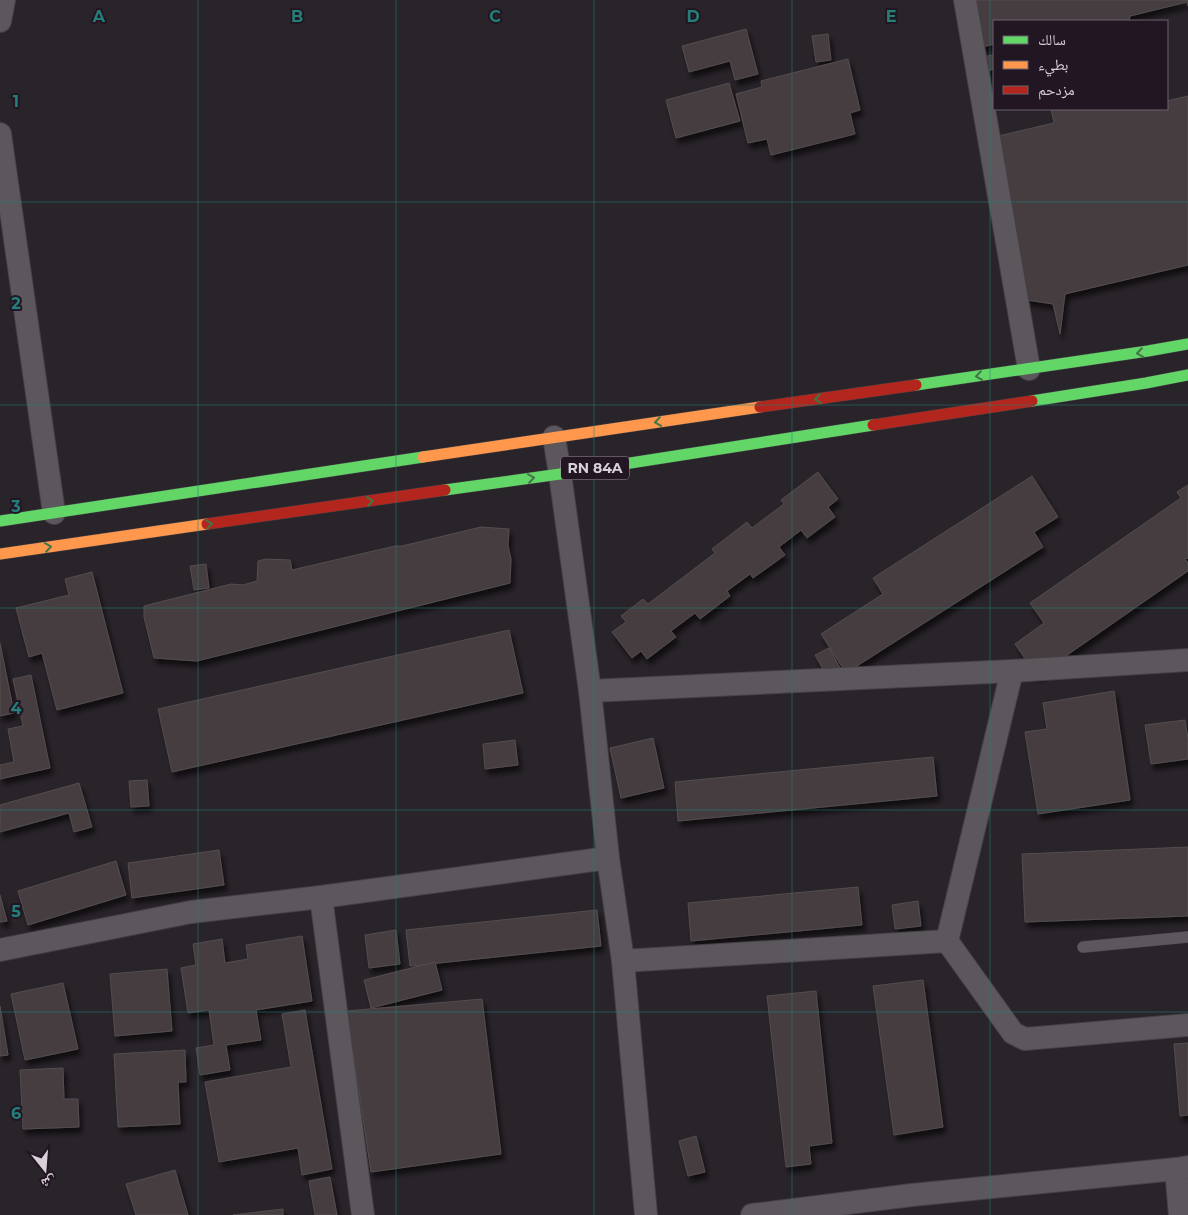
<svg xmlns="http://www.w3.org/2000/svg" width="1188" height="1215" viewBox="0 0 1188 1215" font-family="Montserrat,'Noto Naskh Arabic',sans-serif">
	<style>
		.building { fill: #443d3f; stroke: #544d4e; filter: url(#shadow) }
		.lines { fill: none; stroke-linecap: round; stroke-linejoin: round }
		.lane-casing { stroke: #454046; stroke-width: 12 }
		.street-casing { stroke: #454046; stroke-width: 24 }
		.fast-casing { stroke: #454046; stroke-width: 12 }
		.slow-casing { stroke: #454046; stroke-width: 12 }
		.jam-casing { stroke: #454046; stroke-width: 12 }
		.lane { stroke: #5c575d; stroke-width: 11 }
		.street { stroke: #5c575d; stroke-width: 22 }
		.fast { stroke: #63d668; stroke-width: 11 }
		.slow { stroke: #ff974d; stroke-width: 11 }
		.jam { stroke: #b3261e; stroke-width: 11 }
		.oneway { stroke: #427646 }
		.grid { fill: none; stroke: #237f79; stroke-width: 1; stroke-opacity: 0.55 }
		.labels { text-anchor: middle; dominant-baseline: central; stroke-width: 4; stroke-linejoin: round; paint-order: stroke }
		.shield { fill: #221623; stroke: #a198a2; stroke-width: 1 }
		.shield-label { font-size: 14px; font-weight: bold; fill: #d8d0d9 }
		.grid-label { font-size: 16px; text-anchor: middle; font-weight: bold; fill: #237f79; stroke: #221623; stroke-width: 4; stroke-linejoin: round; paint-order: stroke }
	</style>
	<defs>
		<filter id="shadow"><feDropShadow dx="3" dy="5.5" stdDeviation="2.5" flood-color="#0009"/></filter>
	</defs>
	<rect width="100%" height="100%" fill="#29232a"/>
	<g class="building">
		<path d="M 968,0 L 1188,0 L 1188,6 L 1187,2 L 1130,16 L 1129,21 L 994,21 L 994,44 L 979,48 Z"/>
		<path d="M 746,29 L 758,74 L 735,80 L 730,61 L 689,72 L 682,46 Z"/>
		<path d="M 828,34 L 831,60 L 816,62 L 812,36 Z"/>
		<path d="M 994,55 L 994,69 L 987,71 L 990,94 L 994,93 L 994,104 L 987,105 L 981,57 Z"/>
		<path d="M 848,59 L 860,110 L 850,113 L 855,134 L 771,155 L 767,139 L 748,143 L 736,94 L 762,87 L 761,81 Z"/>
		<path d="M 729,83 L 740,121 L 676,138 L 666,100 Z"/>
		<path d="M 1188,96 L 1188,265 L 1065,294 L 1060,334 L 1053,304 L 1027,300 L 994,137 L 1054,123 L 1051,109 L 1167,109 L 1167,101 Z"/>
		<path d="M 818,472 L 838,499 L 828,507 L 835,517 L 807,538 L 801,530 L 779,547 L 785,555 L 753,578 L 750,574 L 727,591 L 730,596 L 700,619 L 695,613 L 671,631 L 676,637 L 647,659 L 641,651 L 632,658 L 612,632 L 626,622 L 621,616 L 643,599 L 648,604 L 715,553 L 712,549 L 747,522 L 752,528 L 784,504 L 781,500 Z"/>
		<path d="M 1032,476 L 1058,517 L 1034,532 L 1043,547 L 846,673 L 821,634 L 883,594 L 873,578 Z"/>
		<path d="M 1188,485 L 1188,558 L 1185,559 L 1188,563 L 1188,571 L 1037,676 L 1015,644 L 1044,623 L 1030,603 L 1181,498 L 1177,492 Z"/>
		<path d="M 481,527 L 509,529 L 508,546 L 511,559 L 510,583 L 197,661 L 154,658 L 144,617 L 144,606 L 231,584 L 243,585 L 257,581 L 258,561 L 266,559 L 290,560 L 292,570 L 395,546 L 402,546 Z"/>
		<path d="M 206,564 L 209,588 L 194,590 L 190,566 Z"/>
		<path d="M 92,572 L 123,693 L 57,710 L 42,653 L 29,657 L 16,608 L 69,595 L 65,579 Z"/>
		<path d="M 509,630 L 523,693 L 172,772 L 158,709 Z"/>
		<path d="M 0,643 L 14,713 L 0,716 Z"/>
		<path d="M 829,648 L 843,673 L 829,680 L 815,655 Z"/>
		<path d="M 31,675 L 50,768 L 0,779 L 0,765 L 14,762 L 8,729 L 23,726 L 13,679 Z"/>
		<path d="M 1114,691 L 1130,800 L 1038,814 L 1025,732 L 1047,729 L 1043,703 Z"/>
		<path d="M 1185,720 L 1188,739 L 1188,759 L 1151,764 L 1145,725 Z"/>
		<path d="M 653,738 L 664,788 L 621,798 L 610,748 Z"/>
		<path d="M 515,740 L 518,765 L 485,769 L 483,744 Z"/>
		<path d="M 933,757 L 937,796 L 678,821 L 675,782 Z"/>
		<path d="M 147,780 L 149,806 L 131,807 L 129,781 Z"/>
		<path d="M 79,783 L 92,827 L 74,832 L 69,813 L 0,832 L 0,805 Z"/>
		<path d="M 1188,847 L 1188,916 L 1025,922 L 1022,854 Z"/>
		<path d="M 219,850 L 224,885 L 132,898 L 128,863 Z"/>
		<path d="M 116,861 L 126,895 L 28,925 L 18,891 Z"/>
		<path d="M 858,887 L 862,925 L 691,941 L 688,903 Z"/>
		<path d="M 0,895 L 7,921 L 0,922 Z"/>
		<path d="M 918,901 L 921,926 L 895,929 L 892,905 Z"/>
		<path d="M 597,910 L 601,946 L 410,966 L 406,930 Z"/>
		<path d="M 396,930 L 400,964 L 369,968 L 365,935 Z"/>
		<path d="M 302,936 L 312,1001 L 256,1010 L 261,1040 L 226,1045 L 230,1070 L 200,1075 L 196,1048 L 214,1045 L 209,1010 L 188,1013 L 181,968 L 196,965 L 193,944 L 222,939 L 225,963 L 248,959 L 246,945 Z"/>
		<path d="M 435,962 L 442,990 L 371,1008 L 364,980 Z"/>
		<path d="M 167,969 L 172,1031 L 115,1036 L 110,974 Z"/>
		<path d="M 923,980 L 943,1127 L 894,1135 L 873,986 Z"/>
		<path d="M 63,983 L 78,1049 L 25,1060 L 11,994 Z"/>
		<path d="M 816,991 L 832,1143 L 809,1146 L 811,1164 L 786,1167 L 767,996 Z"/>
		<path d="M 482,999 L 501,1154 L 371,1172 L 347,1011 Z"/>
		<path d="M 0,1006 L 8,1055 L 0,1056 Z"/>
		<path d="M 305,1010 L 332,1169 L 302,1175 L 298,1148 L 219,1162 L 205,1082 L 291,1067 L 282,1014 Z"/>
		<path d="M 1188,1043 L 1188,1115 L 1180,1116 L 1174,1044 Z"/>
		<path d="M 185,1050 L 186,1082 L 178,1082 L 180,1124 L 118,1127 L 114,1054 Z"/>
		<path d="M 63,1068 L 64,1099 L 78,1099 L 79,1127 L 23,1129 L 20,1070 Z"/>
		<path d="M 696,1136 L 705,1172 L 688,1176 L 679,1141 Z"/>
		<path d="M 175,1170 L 188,1215 L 136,1215 L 126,1184 Z"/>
		<path d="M 330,1177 L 337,1215 L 315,1215 L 309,1181 Z"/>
		<path d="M 283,1209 L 283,1215 L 233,1215 Z"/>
	</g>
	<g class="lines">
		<g class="lane-casing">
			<path id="lane" d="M 1083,947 L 1188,937"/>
		</g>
		<g class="street-casing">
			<g id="street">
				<path d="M 965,0 L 1029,369"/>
				<path d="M 0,21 L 4,0"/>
				<path d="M 0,134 L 54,513"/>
				<path d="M 554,437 L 560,474 L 590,691 L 608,858 L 623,961 L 646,1215"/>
				<path d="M 590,691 L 1012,671 L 1188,660"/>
				<path d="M 321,897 L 363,1215"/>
				<path d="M 947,941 L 1013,1033 L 1025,1039 L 1188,1025"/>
				<path d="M 0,950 L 191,912 L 321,897 L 608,858"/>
				<path d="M 623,961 L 947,941 L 1012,671"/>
				<path d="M 1176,1169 L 1180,1215"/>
				<path d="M 752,1215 L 912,1195 L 1176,1169 L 1188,1167"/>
			</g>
		</g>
		<g class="fast-casing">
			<g id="fast">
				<path d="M 916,385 L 1148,351 L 1188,344"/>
				<path d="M 1032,401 L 1146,383 L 1188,375"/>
				<path d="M 445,490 L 560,474 L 873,425"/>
				<path d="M 0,521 L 423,457"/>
			</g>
		</g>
		<g class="slow-casing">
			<g id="slow">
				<path d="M 423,457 L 760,407"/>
				<path d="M 0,554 L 207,524"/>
			</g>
		</g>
		<g class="jam-casing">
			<g id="jam">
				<path d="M 760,407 L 916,385"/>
				<path d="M 873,425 L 1032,401"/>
				<path d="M 207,524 L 445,490"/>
			</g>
		</g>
		<use href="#lane" class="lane"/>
		<use href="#street" class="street"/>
		<use href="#fast" class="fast"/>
		<use href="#slow" class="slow"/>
		<use href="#jam" class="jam"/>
	</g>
	<defs><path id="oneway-chevron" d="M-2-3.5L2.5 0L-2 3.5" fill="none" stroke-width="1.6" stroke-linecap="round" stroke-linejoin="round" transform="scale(1.25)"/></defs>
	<g class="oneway">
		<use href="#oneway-chevron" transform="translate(1140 353) rotate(172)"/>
		<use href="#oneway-chevron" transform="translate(979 376) rotate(172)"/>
		<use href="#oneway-chevron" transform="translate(818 399) rotate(172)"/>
		<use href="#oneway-chevron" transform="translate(658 422) rotate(172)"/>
		<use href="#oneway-chevron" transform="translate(531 478) rotate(-8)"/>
		<use href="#oneway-chevron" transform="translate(370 501) rotate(-8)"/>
		<use href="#oneway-chevron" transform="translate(209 524) rotate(-8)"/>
		<use href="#oneway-chevron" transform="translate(48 547) rotate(-8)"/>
	</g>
	<path class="grid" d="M 198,0 L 198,1215M 396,0 L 396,1215M 594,0 L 594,1215M 792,0 L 792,1215M 990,0 L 990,1215M 0,202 L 1188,202M 0,405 L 1188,405M 0,608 L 1188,608M 0,810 L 1188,810M 0,1012 L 1188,1012"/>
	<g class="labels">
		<rect class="shield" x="561" y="456.5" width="68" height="23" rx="4"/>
		<g class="shield-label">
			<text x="595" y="468">RN 84A</text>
		</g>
	</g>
	<g class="grid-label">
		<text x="99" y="22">A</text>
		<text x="297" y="22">B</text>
		<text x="495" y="22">C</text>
		<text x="693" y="22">D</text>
		<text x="891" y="22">E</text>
		<text x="16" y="107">1</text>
		<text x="16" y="309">2</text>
		<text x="16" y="512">3</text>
		<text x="16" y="714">4</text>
		<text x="16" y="917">5</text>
		<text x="16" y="1119">6</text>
	</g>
	<rect x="993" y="20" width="175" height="90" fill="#221623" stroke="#6b606c"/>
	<rect x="1003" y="36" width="25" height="8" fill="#63d668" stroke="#6b606c"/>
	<text x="1038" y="45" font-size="15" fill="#d8d0d9">سالك</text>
	<rect x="1003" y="61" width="25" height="8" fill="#ff974d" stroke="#6b606c"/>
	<text x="1038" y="70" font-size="15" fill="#d8d0d9">بطيء</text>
	<rect x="1003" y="86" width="25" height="8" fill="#b3261e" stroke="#6b606c"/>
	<text x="1038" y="95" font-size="15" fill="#d8d0d9">مزدحم</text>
	<g transform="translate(45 1170) rotate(163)" stroke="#221623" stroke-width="4" paint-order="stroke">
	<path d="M0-4L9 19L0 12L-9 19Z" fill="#d8d0d9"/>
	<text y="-8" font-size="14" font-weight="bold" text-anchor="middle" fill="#d8d0d9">ش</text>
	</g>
</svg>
